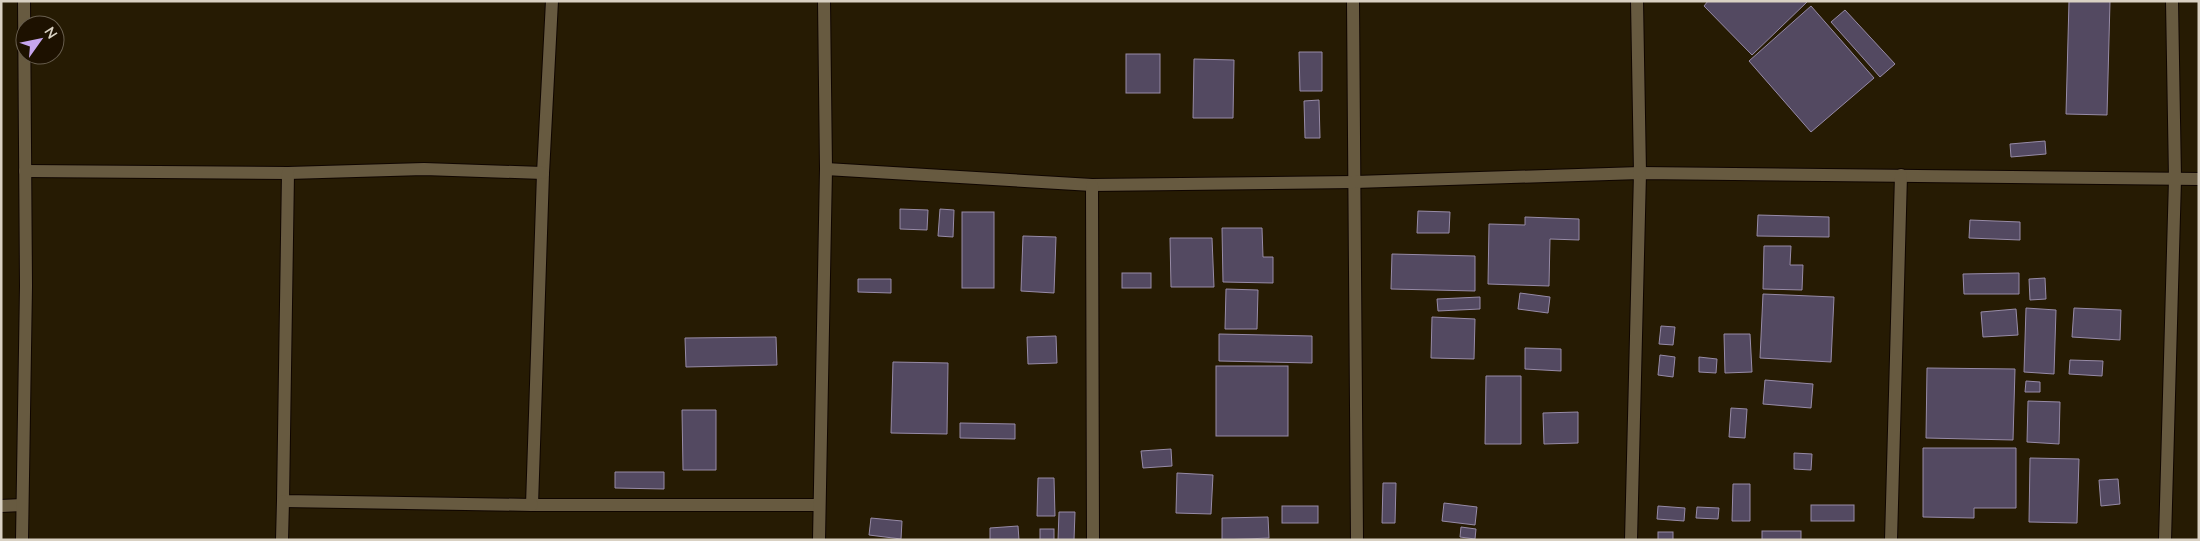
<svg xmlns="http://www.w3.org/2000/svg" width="2200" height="541" viewBox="0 0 2200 541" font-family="Lato,sans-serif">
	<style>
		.building { fill: #534961; stroke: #978ba7 }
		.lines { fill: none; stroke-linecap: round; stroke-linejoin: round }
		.minor-casing { stroke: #0f0500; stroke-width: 14 }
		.minor { stroke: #675a40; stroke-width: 12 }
	</style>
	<rect width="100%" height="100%" fill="#261b03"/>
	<g class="building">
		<path d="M 1708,1 L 1806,1 L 1807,2 L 1752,55 L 1704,6 Z"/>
		<path d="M 2069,1 L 2110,1 L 2107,115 L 2066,114 Z"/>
		<path d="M 1811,6 L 1874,78 L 1811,132 L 1749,61 Z"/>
		<path d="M 1845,10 L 1895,64 L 1880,77 L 1831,22 Z"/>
		<path d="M 1299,52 L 1322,52 L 1322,91 L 1300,91 Z"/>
		<rect x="1126" y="54" width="34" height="39"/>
		<path d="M 1194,59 L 1234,60 L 1233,118 L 1193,118 Z"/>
		<path d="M 1319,100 L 1320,138 L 1305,138 L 1304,101 Z"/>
		<path d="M 2045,141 L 2046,154 L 2011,157 L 2010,144 Z"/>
		<path d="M 900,209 L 928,210 L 927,230 L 900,229 Z"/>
		<path d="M 940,209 L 954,210 L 953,237 L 938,236 Z"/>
		<path d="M 1418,211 L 1450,212 L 1449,233 L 1417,233 Z"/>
		<rect x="962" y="212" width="32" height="76"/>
		<path d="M 1758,215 L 1829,217 L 1829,237 L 1757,236 Z"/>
		<path d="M 1525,217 L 1579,219 L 1579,240 L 1550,239 L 1549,286 L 1488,284 L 1489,224 L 1525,225 Z"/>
		<path d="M 1970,220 L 2020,222 L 2020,240 L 1969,238 Z"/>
		<path d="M 1222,228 L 1262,228 L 1263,257 L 1273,257 L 1273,283 L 1223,282 Z"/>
		<path d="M 1023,236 L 1056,237 L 1054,293 L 1021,291 Z"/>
		<path d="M 1170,238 L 1212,238 L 1214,287 L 1171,287 Z"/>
		<path d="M 1764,246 L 1791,246 L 1790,265 L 1803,265 L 1802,290 L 1763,289 Z"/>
		<path d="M 1392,254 L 1475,256 L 1475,291 L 1391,289 Z"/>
		<rect x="1122" y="273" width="29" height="15"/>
		<path d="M 2019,273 L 2019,294 L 1964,294 L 1963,274 Z"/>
		<path d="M 2045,278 L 2046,299 L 2030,300 L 2029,279 Z"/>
		<path d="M 858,279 L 891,279 L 891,293 L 858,292 Z"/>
		<path d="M 1226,289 L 1258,290 L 1257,329 L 1225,329 Z"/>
		<path d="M 1520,293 L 1550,297 L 1548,313 L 1518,309 Z"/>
		<path d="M 1763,294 L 1834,297 L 1831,362 L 1760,358 Z"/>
		<path d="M 1480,297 L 1480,309 L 1438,311 L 1437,299 Z"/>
		<path d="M 2026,308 L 2056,310 L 2054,374 L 2024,372 Z"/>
		<path d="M 2074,308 L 2121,310 L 2120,340 L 2072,337 Z"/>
		<path d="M 2016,309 L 2018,335 L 1983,337 L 1981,312 Z"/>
		<path d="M 1432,317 L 1475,319 L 1474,359 L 1431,358 Z"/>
		<path d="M 1661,326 L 1675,327 L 1673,345 L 1659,344 Z"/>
		<path d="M 1219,334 L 1312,336 L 1312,363 L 1219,361 Z"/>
		<path d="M 1724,334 L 1750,334 L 1752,372 L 1725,373 Z"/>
		<path d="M 1056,336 L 1057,363 L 1028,364 L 1027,337 Z"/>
		<path d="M 776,337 L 777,365 L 686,367 L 685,338 Z"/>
		<path d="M 1525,348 L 1561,349 L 1561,371 L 1525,369 Z"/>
		<path d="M 1660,355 L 1675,357 L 1673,377 L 1658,375 Z"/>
		<path d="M 1699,357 L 1717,359 L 1716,373 L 1699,372 Z"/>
		<path d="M 2070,360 L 2103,361 L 2102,376 L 2069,374 Z"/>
		<path d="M 893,362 L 948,363 L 947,434 L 891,433 Z"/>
		<rect x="1216" y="366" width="72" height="70"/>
		<path d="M 1927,368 L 2015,369 L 2013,440 L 1926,438 Z"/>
		<path d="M 1486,376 L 1521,376 L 1521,444 L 1485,444 Z"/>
		<path d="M 1765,380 L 1813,384 L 1811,408 L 1763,404 Z"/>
		<path d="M 2026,381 L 2040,382 L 2040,392 L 2025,392 Z"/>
		<path d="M 2028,401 L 2060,402 L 2059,444 L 2027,442 Z"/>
		<path d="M 1731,408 L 1747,409 L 1745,438 L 1729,437 Z"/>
		<path d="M 682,410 L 716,410 L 716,470 L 683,470 Z"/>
		<path d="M 1578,412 L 1578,443 L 1544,444 L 1543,413 Z"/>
		<path d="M 960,423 L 1015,424 L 1015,439 L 960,438 Z"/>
		<path d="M 1923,448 L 2016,448 L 2016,508 L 1974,508 L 1974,518 L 1923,517 Z"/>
		<path d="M 1171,449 L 1172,466 L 1143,468 L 1141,451 Z"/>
		<path d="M 1794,453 L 1812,454 L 1811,470 L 1794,469 Z"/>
		<path d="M 2030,458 L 2079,459 L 2077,523 L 2029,522 Z"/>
		<path d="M 615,472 L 664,472 L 664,489 L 615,488 Z"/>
		<path d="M 1177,473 L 1213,475 L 1211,514 L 1176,513 Z"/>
		<path d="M 1038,478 L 1054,478 L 1055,516 L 1037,516 Z"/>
		<path d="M 2118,479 L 2120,504 L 2101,506 L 2099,480 Z"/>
		<path d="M 1383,483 L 1396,483 L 1395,523 L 1382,523 Z"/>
		<path d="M 1733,484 L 1750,484 L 1750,521 L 1732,521 Z"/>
		<path d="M 1444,503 L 1477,507 L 1475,525 L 1442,521 Z"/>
		<rect x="1811" y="505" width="43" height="16"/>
		<rect x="1282" y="506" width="36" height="17"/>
		<path d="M 1658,506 L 1685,508 L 1684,521 L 1657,519 Z"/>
		<path d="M 1697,507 L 1719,508 L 1718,519 L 1696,518 Z"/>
		<path d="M 1059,512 L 1075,512 L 1074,540 L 1058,540 Z"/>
		<path d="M 1268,517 L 1269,538 L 1222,540 L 1222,518 Z"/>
		<path d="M 871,518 L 902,521 L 901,539 L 869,535 Z"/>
		<path d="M 1018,526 L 1019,540 L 990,540 L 990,528 Z"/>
		<path d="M 1461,527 L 1476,529 L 1475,539 L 1460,537 Z"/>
		<rect x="1040" y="529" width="14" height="11"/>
		<rect x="1762" y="531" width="39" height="9"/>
		<rect x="1658" y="532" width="15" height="8"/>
	</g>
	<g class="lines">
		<g class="minor-casing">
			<g id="minor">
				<path d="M 552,1 L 543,173 L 532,505 L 819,505"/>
				<path d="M 1353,1 L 1357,540"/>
				<path d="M 826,169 L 1092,185 L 1355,182 L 1640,173 L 2199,179"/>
				<path d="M 25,171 L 288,173 L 424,169 L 543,173"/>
				<path d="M 288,173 L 283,501 L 532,505"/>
				<path d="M 1092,185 L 1093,540"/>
				<path d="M 1,506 L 22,505"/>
				<path d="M 22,540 L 26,286 L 24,1"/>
				<path d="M 282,540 L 283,501"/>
				<path d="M 819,540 L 826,169 L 824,1"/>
				<path d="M 1631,540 L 1640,173 L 1637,1"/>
				<path d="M 1891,540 L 1901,175"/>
				<path d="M 2165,540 L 2175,179 L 2172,1"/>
			</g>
		</g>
		<use href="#minor" class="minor"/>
	</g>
	<rect width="2200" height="541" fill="none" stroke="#d9d1c3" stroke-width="5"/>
	<g transform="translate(40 40) rotate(57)"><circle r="24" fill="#1d1100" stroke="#685e4e"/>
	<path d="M0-4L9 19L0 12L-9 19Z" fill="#c7a6ef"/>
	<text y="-8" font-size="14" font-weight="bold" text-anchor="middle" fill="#d9d1c3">N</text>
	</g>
</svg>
